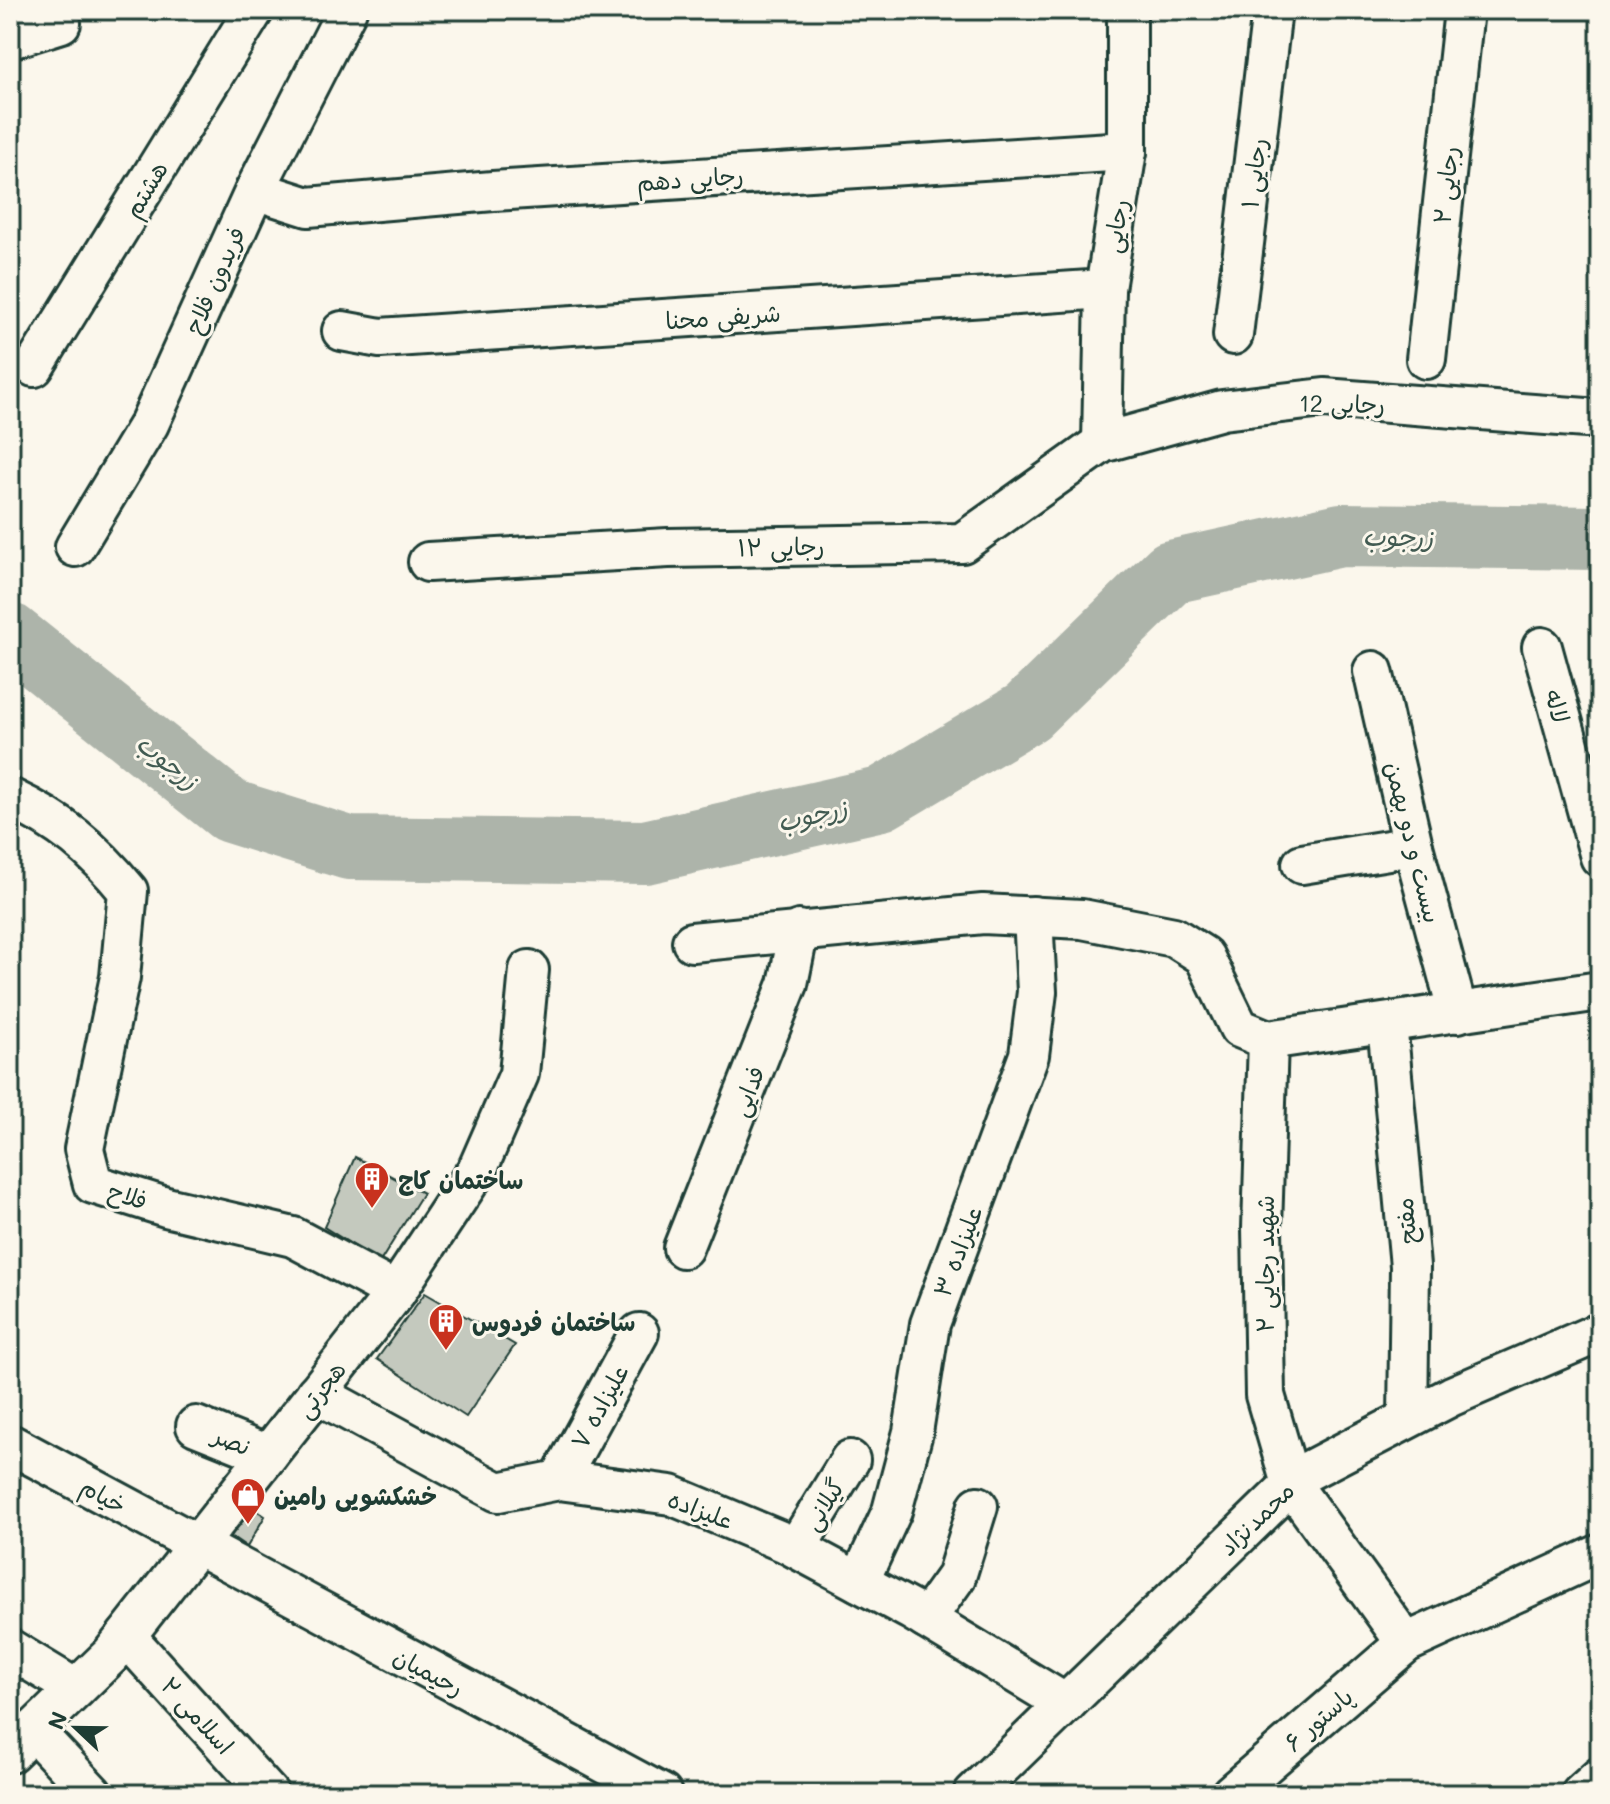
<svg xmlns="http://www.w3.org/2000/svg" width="1610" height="1804" viewBox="0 0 1610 1804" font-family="Mali,'Playpen Sans Arabic',sans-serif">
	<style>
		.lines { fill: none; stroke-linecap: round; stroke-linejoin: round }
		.river { stroke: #adb4aa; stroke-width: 64 }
		.building { fill: #c4c9be; stroke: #1f3d34; stroke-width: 2 }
		.minor-casing { stroke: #1f3d34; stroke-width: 44 }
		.minor { stroke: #fbf7ec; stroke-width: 38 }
		.labels { text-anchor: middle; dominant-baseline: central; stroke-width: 6; stroke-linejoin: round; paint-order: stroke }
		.street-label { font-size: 24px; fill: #1f3d34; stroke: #fbf7ec }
		.poi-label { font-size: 24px; font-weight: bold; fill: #1f3d34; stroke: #fbf7ec; text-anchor: start }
		.water-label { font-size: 26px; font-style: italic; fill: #425b52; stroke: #fbf7ec }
	</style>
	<rect width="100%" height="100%" fill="#fbf7ec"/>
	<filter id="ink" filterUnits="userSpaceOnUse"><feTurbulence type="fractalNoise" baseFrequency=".0125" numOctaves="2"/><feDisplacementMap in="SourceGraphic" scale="16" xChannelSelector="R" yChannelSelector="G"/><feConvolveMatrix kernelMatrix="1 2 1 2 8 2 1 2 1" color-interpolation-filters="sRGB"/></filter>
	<g filter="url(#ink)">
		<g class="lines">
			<path class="river" d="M 10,635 L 230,811 L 349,848 L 645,852 L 881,799 L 1027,712 L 1171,572 L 1341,535 L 1600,538"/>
		</g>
		<g class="building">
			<path d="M 355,1157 L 423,1193 L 380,1262 L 324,1227 Z"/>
			<path d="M 425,1293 L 515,1345 L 466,1417 L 377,1359 Z"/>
			<path d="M 250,1506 L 265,1516 L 247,1547 L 231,1536 Z"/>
		</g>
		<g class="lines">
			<g class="minor-casing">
				<g id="minor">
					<path d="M 10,39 L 61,23 L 59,10"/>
					<path d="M 255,190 L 308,207 L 493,191 L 1127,151"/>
					<path d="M 342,331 L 380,338 L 1105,289"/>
					<path d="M 1233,335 L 1272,10"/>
					<path d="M 1426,359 L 1464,10"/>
					<path d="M 34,367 L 254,10"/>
					<path d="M 1102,443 L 1105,289 L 1127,151 L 1127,10"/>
					<path d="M 75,547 L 149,424 L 255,190 L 347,10"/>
					<path d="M 428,562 L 668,548 L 962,543 L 1102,443 L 1222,410 L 1324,398 L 1586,418"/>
					<path d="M 1542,647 L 1600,857"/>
					<path d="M 1373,671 L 1413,846 L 1458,1013"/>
					<path d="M 10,798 C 61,822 93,848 128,891 L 120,977 L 84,1149 L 93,1184 L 166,1207 L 293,1237 L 396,1292"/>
					<path d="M 1302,864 L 1413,846"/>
					<path d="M 692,942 L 983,914 L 1082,919 L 1174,937 L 1204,956 L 1239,1028 L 1268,1040 L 1600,991"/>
					<path d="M 1387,1023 L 1410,1266 L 1408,1418"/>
					<path d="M 1268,1040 L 1262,1228 L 1265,1395 L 1291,1484 L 1406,1643"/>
					<path d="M 683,1248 L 788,984 L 799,930"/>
					<path d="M 316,1393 L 498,1492 L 559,1480 L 671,1495 L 786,1543 L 911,1610 L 1066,1704"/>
					<path d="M 196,1426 L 268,1455"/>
					<path d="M 10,1444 L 662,1794"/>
					<path d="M 559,1480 L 639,1333"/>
					<path d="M 796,1548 L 850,1460"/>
					<path d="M 859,1582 L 892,1511 L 913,1432 L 930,1324 L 1029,1055 L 1037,992 L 1033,916"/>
					<path d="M 926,1619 L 956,1577 L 978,1506"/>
					<path d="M 126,1636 L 269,1794"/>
					<path d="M 10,1649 L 76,1689"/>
					<path d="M 33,1730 L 93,1794"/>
					<path d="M 10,1753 L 111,1655 L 396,1292 L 478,1168 L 519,1074 L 529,970"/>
					<path d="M 973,1794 L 1302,1474 L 1452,1396 L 1600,1332"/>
					<path d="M 1231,1794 L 1406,1643 L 1600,1554"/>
					<path d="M 1581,1794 L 1600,1777"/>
				</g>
			</g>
			<use href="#minor" class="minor"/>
		</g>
	</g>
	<defs>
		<g id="building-pin" transform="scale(1.8)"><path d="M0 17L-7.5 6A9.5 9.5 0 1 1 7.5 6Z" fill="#c8321e" stroke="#fbf7ec"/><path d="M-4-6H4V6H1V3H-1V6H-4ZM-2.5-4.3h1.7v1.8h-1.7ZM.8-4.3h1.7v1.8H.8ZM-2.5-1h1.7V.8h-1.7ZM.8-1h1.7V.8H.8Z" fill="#fff"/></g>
		<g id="shop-pin" transform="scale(1.8)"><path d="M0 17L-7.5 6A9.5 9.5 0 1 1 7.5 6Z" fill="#c8321e" stroke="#fbf7ec"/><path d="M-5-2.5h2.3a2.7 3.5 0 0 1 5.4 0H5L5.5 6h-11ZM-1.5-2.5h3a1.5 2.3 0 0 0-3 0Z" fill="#fff"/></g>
	</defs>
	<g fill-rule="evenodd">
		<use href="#building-pin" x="372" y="1179"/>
		<use href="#building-pin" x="446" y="1321"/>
		<use href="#shop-pin" x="248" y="1495"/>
	</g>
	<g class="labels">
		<g class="street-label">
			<text transform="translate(1253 173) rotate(-83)">رجایی ۱</text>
			<text transform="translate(690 178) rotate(-4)">رجایی دهم</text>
			<text transform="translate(1445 185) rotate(-84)">رجایی ۲</text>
			<text transform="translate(145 189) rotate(-59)">هشتم</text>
			<text transform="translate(1115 226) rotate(-81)">رجایی</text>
			<text transform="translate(214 280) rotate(-66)">فریدون فلاح</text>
			<text transform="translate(723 316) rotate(-4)">شریفی محنا</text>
			<text transform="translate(1342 403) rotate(1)">رجایی 12</text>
			<text transform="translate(781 546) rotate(-1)">رجایی ۱۲</text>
			<text transform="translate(1558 706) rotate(75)">لاله</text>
			<text transform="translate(1414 842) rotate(76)">بیست و دو بهمن</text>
			<text transform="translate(747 1091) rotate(-69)">فدایی</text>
			<text transform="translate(128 1195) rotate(17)">فلاح</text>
			<text transform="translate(1405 1221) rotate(-95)">مفتح</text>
			<text transform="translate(957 1251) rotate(-69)">علیزاده ۳</text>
			<text transform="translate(1264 1264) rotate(-90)">شهید رجایی ۲</text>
			<text transform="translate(320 1389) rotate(-52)">هجرتی</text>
			<text transform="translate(599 1406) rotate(-61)">علیزاده ۷</text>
			<text transform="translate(232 1440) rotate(22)">نصر</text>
			<text transform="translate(104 1495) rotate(29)">خیام</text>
			<text transform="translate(823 1504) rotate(-58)">گیلانی</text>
			<text transform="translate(701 1509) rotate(21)">علیزاده</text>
			<text transform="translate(1256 1518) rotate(-44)">محمدنژاد</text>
			<text transform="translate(429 1671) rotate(28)">رحیمیان</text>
			<text transform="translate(198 1715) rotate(48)">اسلامی ۲</text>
			<text transform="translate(1318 1719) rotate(-41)">پاستور ۶</text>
		</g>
		<g class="poi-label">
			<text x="398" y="1179">ساختمان کاج</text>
			<text x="472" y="1321">ساختمان فردوس</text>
			<text x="274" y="1495">خشکشویی رامین</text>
		</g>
		<g class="water-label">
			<text transform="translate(1398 536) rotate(1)">زرجوب</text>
			<text transform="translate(168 761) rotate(39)">زرجوب</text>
			<text transform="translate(812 814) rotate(-13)">زرجوب</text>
		</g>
	</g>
	<rect width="1610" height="1804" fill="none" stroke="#fbf7ec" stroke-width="40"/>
	<rect x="20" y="20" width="1570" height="1764" fill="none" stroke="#1f3d34" stroke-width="3" filter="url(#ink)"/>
	<g transform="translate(76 1728) rotate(292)" stroke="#fbf7ec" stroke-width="6" paint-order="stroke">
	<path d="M0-6L14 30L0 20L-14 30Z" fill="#1f3d34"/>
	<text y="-12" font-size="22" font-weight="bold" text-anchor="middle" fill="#1f3d34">N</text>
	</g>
</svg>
